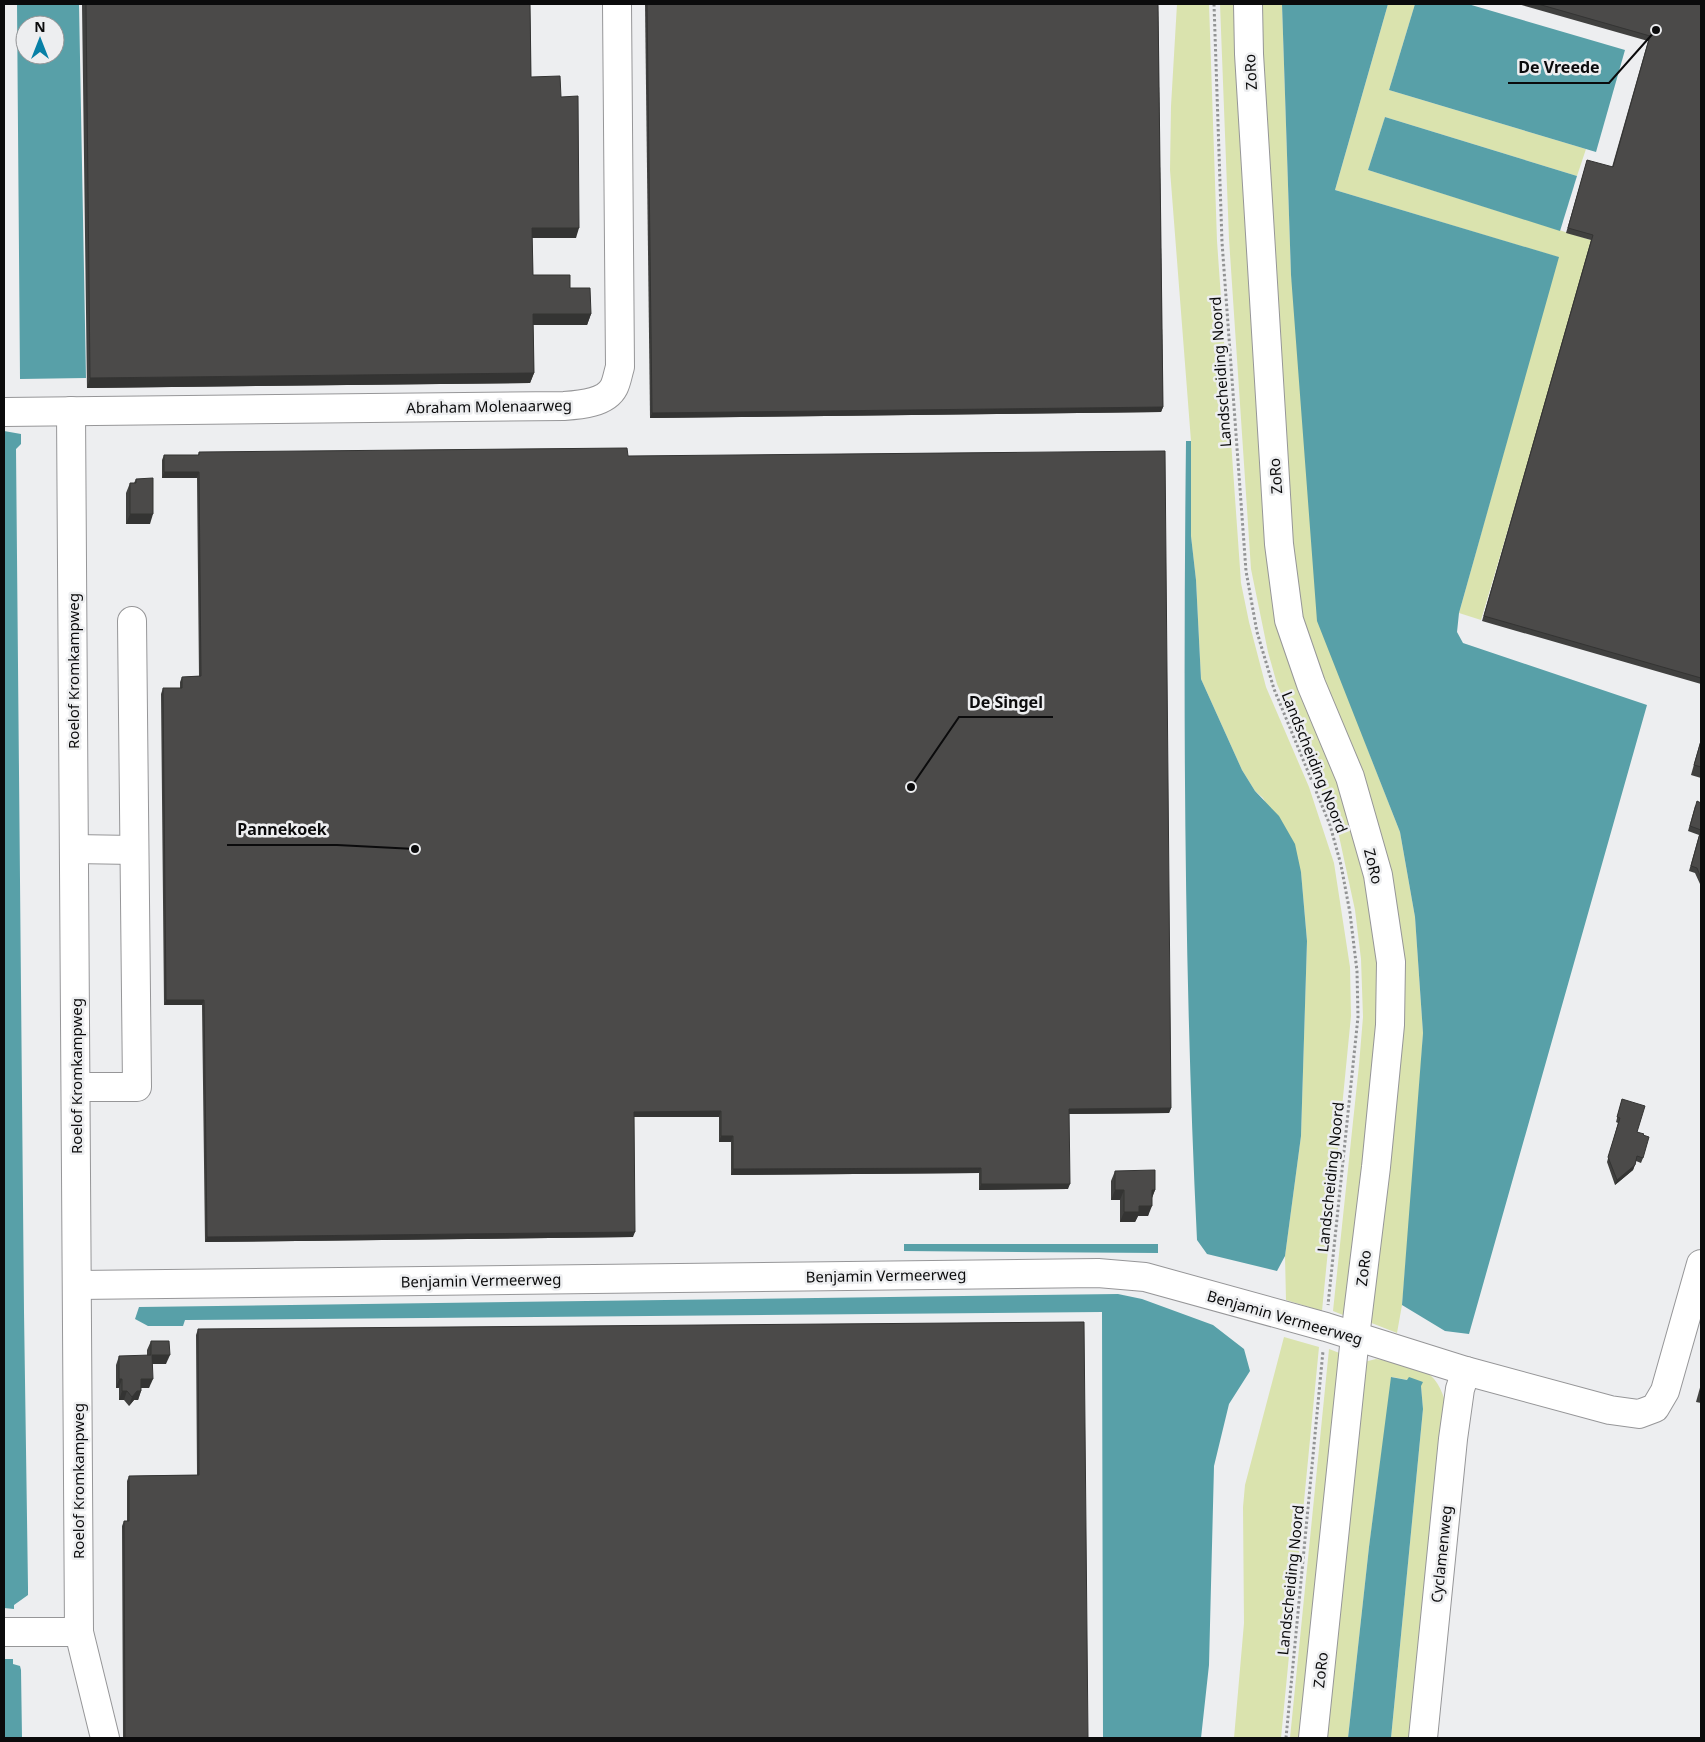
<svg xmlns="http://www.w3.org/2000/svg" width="1705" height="1742" viewBox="0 0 1705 1742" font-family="'Noto Sans',sans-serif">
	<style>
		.green { fill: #dae3ae }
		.water { fill: #58a0a8; fill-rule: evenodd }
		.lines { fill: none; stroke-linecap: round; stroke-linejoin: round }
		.minor-casing { stroke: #969698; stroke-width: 30 }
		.path { stroke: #929394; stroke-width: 3; stroke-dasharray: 2.5 2.5; stroke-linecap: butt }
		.minor { stroke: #fff; stroke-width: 28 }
		.wall { fill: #40403f }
		.shaded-wall { fill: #343433 }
		.building { fill: #4b4a49; stroke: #343433 }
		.labels { text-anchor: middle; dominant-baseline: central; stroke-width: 5; stroke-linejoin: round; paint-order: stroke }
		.street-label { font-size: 15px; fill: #0b0b0c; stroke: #edeef0 }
		.leader { fill: none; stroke: #0b0b0c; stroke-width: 2 }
		.callout-dot { fill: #0b0b0c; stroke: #edeef0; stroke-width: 2 }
		.callout-label { font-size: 16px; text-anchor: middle; font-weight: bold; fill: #0b0b0c; stroke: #edeef0; stroke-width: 5; stroke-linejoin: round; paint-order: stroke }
	</style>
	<rect width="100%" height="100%" fill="#edeef0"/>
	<g class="green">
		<path d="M 1177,4 L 1209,4 L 1217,241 L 1241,583 L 1249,622 L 1266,687 L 1309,787 L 1334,863 L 1350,967 L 1351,1016 L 1322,1311 L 1286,1300 L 1285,1256 L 1301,1136 L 1307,941 L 1301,872 L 1263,798 L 1255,791 L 1242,770 L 1201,679 L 1196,580 L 1191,536 L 1191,441 L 1170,170 L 1171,106 Z"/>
		<path d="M 1220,4 L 1241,4 L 1269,535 L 1371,871 L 1383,1029 L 1348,1317 L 1333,1311 L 1359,1065 L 1363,1017 L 1361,959 L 1355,910 L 1339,836 L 1316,775 L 1277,684 L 1268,652 L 1251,569 L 1229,239 Z"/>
		<path d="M 1259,4 L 1282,4 L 1291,275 L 1366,745 L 1400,832 L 1415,917 L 1423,1033 L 1415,1157 L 1402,1305 L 1397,1333 L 1369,1322 L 1402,965 L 1301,623 L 1292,550 Z"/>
		<path d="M 1388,4 L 1415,4 L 1389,90 L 1586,149 L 1577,176 L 1385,117 L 1368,170 L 1594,241 L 1481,620 L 1459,613 L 1558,257 L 1335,190 Z"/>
		<path d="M 1284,1337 L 1319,1347 L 1281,1738 L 1234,1738 L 1244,1623 L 1243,1507 L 1245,1485 Z"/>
		<path d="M 1329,1349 L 1342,1354 L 1304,1738 L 1290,1738 Z"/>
		<path d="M 1376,1359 C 1410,1365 1434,1363 1445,1401 L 1413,1738 L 1391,1738 L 1423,1409 L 1421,1386 L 1408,1380 L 1392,1377 L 1369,1547 L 1348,1738 L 1324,1738 L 1364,1362 Z"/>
	</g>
	<g class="water">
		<path d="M 17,4 L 79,4 L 86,378 L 20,379 ZM 25,25 L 55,25 L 55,55 L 25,55 Z"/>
		<path d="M 1282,4 L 1388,4 L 1335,190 L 1559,257 L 1459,613 L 1457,632 L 1463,643 L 1647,705 L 1469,1334 L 1445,1331 L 1402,1305 L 1423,1033 L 1415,917 L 1400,832 L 1317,621 L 1291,275 Z"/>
		<path d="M 1415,4 L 1468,4 L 1625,50 L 1596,152 L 1389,90 Z"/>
		<path d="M 1385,117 L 1577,176 L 1560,231 L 1368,170 Z"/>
		<path d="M 4,431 L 21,434 L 21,444 L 16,449 L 24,1312 L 28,1587 L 28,1595 L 14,1605 L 14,1609 L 4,1608 Z"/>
		<path d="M 1186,441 L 1191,441 L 1191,536 L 1196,580 L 1201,679 L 1242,770 L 1255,791 L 1279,816 L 1295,844 L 1301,872 L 1307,941 L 1301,1136 L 1285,1256 L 1277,1271 L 1207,1254 L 1197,1240 C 1184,974 1183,707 1186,441 Z"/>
		<path d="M 904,1244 L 1158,1244 L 1158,1253 L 904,1251 Z"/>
		<path d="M 1118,1294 L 1142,1299 L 1213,1325 L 1244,1349 L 1250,1371 L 1229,1404 L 1214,1466 L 1209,1665 L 1201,1738 L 1103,1738 L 1102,1312 L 185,1320 L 183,1326 L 148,1326 L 135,1319 L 139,1307 Z"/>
		<path d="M 1391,1377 L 1407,1380 L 1409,1377 L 1423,1382 L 1421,1386 L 1423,1409 L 1391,1738 L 1348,1738 L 1369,1547 Z"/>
		<path d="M 4,1659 L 13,1659 L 13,1664 L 20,1666 L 21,1670 L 22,1738 L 4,1738 Z"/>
	</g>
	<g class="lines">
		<g class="minor-casing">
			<g id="minor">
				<path d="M 1248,4 L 1249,54 L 1279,544 L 1289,620 L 1311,684 L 1350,777 L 1378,875 L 1391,962 L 1390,1025 L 1376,1167 L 1355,1337 L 1313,1738"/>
				<path d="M 71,411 L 79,1632 L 105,1738"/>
				<path d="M 4,412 L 564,406 C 580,405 606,403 614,387 C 617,381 618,373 620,367 L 617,4"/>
				<path d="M 74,849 L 134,850"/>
				<path d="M 76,1087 L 137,1087 L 132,621"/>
				<path d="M 77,1285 L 1098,1273 L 1145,1277 L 1326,1327 L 1466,1371 L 1610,1410 L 1639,1414 L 1655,1408 L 1665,1391 L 1701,1264"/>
				<path d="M 4,1632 L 79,1632"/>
				<path d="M 1423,1738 L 1453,1439 L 1460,1389 L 1466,1371"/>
			</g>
		</g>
		<g class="path">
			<path d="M 1214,4 L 1222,242 L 1246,571 L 1257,632 L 1274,689 L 1330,825 L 1341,865 L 1350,913 L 1357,971 L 1358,1017 L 1328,1305"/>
			<path d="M 1286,1738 L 1323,1351"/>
		</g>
		<use href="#minor" class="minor"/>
	</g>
	<g class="wall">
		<path d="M 82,4 L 530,4 L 531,77 L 561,97 L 576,238 L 532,238 L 533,275 L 570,288 L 591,314 L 587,325 L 533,325 L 534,373 L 530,383 L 87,388 Z"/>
		<path d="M 645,4 L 1158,4 L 1163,407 L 1161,412 L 650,418 Z"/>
		<path d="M 1518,4 L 1701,4 L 1701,684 L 1482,621 L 1591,240 L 1566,233 L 1586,164 L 1612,167 L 1648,41 Z"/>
		<path d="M 199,452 L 628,456 L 1171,1108 L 1169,1113 L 1069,1114 L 1068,1189 L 979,1190 L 979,1173 L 731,1175 L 731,1142 L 719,1142 L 719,1117 L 634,1117 L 633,1237 L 205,1242 L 202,1005 L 164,1005 L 161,694 L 163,688 L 180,688 L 180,682 L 182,677 L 199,676 L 197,478 L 162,478 L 162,460 L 164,455 L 198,455 Z"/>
		<path d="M 136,479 L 150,524 L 126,524 L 126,493 L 130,483 L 134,483 Z"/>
		<path d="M 1701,739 L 1701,778 L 1691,775 Z"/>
		<path d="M 1701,803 L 1701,885 L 1700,884 L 1695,873 L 1689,871 L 1699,835 L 1688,831 L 1695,806 Z"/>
		<path d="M 1622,1099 L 1637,1132 L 1643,1135 L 1643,1158 L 1641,1163 L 1636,1161 L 1633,1170 L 1615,1185 L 1607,1162 L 1618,1123 L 1616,1122 Z"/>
		<path d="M 1115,1171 L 1155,1190 L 1152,1198 L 1148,1216 L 1138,1216 L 1135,1222 L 1120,1222 L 1120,1200 L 1111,1200 L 1111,1181 Z"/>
		<path d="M 198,1329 L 1088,1738 L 123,1738 L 122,1526 L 124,1521 L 127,1521 L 127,1481 L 129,1476 L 197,1475 L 196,1335 Z"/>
		<path d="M 151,1341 L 166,1364 L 152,1364 L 149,1388 L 141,1388 L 141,1391 L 138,1400 L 134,1400 L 129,1406 L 124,1400 L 119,1400 L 119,1388 L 116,1388 L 116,1365 L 119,1356 L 147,1356 L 147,1350 Z"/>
		<path d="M 1701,1384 L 1701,1403 L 1696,1402 Z"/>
	</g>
	<g class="shaded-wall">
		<path d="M 532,228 L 579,228 L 576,238 L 529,238 Z"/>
		<path d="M 533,314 L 591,314 L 587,325 L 530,325 Z"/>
		<path d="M 534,373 L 530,383 L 87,388 L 90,378 Z"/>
		<path d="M 1163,407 L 1161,412 L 650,418 L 652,413 Z"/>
		<path d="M 164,472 L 199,472 L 197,478 L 162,478 Z"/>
		<path d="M 130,514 L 153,514 L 150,524 L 126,524 Z"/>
		<path d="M 166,1000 L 204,1000 L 202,1005 L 164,1005 Z"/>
		<path d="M 1171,1108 L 1169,1113 L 1067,1114 L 1069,1109 Z"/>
		<path d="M 721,1111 L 719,1117 L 632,1117 L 634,1112 Z"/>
		<path d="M 721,1136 L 733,1136 L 731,1142 L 719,1142 Z"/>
		<path d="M 1635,1165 L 1633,1170 L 1615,1185 L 1617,1180 Z"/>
		<path d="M 981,1168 L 979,1173 L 731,1175 L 733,1169 Z"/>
		<path d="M 981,1184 L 1070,1184 L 1068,1189 L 979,1190 Z"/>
		<path d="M 1115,1190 L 1124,1190 L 1120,1200 L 1111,1200 Z"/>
		<path d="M 1152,1190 L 1155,1190 L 1151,1200 Z"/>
		<path d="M 1139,1206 L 1152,1206 L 1148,1216 L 1138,1216 L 1135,1222 L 1120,1222 L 1124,1212 Z"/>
		<path d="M 635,1232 L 633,1237 L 205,1242 L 207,1237 Z"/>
		<path d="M 152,1355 L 170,1355 L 166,1364 L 149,1364 Z"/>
		<path d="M 119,1379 L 122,1379 L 119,1388 L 116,1388 Z"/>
		<path d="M 141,1379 L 153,1379 L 149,1388 L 138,1388 Z"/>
		<path d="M 122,1391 L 127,1391 L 124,1400 L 119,1400 Z"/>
		<path d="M 137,1391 L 141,1391 L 138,1400 L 134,1400 L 129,1406 L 132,1397 Z"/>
	</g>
	<g class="building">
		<path d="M 86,4 L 530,4 L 531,77 L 560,76 L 561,97 L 578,96 L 579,228 L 532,228 L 533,275 L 570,275 L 570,288 L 590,288 L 591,314 L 533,314 L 534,373 L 90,378 Z"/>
		<path d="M 647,4 L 1158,4 L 1163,407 L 652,413 Z"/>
		<path d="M 1538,4 L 1701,4 L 1701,678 L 1484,616 L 1593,235 L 1568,228 L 1587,160 L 1613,167 L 1650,36 Z"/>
		<path d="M 627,448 L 628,456 L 1165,451 L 1171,1108 L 1069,1109 L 1070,1184 L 981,1184 L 981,1168 L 733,1169 L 733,1136 L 721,1136 L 721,1111 L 634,1112 L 635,1232 L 207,1237 L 204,1000 L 166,1000 L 163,688 L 182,688 L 182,677 L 201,676 L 199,472 L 164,472 L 164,455 L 199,455 L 199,452 Z"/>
		<path d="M 153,478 L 153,514 L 130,514 L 130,483 L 136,483 L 136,479 Z"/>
		<path d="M 1701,741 L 1701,767 L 1694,765 Z"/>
		<path d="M 1697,801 L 1701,803 L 1701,878 L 1697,868 L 1691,866 L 1701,830 L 1690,826 Z"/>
		<path d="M 1622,1099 L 1645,1106 L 1637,1132 L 1644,1134 L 1643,1135 L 1649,1137 L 1643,1158 L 1637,1156 L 1635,1165 L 1617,1180 L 1608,1157 L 1620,1118 L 1617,1117 Z"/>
		<path d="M 1155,1170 L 1155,1190 L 1152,1190 L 1152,1206 L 1139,1206 L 1139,1212 L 1124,1212 L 1124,1190 L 1115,1190 L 1115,1171 Z"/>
		<path d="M 1084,1322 L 1088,1738 L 125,1738 L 124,1521 L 129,1521 L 129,1476 L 199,1475 L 198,1329 Z"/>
		<path d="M 151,1341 L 169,1341 L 170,1355 L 152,1355 L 153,1379 L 141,1379 L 141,1391 L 137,1391 L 132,1397 L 127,1391 L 122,1391 L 122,1379 L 119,1379 L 119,1356 L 151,1355 Z"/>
	</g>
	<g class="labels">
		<g class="street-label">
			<text transform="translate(1250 72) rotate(-93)">ZoRo</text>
			<text transform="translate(1220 372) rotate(-94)">Landscheiding Noord</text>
			<text transform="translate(489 406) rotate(-1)">Abraham Molenaarweg</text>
			<text transform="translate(1275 476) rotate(-94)">ZoRo</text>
			<text transform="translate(73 671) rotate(-90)">Roelof Kromkampweg</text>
			<text transform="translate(1315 762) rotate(68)">Landscheiding Noord</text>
			<text transform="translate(1374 866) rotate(76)">ZoRo</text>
			<text transform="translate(76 1076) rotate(-90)">Roelof Kromkampweg</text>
			<text transform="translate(1330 1177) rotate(-84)">Landscheiding Noord</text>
			<text transform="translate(1363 1268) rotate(-83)">ZoRo</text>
			<text transform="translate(886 1275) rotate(-1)">Benjamin Vermeerweg</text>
			<text transform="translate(481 1280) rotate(-1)">Benjamin Vermeerweg</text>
			<text transform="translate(1285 1317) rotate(16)">Benjamin Vermeerweg</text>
			<text transform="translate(78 1481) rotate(-90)">Roelof Kromkampweg</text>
			<text transform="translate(1441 1554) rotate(-84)">Cyclamenweg</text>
			<text transform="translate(1290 1580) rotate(-84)">Landscheiding Noord</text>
			<text transform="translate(1320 1670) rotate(-84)">ZoRo</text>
		</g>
	</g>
	<path class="leader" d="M1656 30L1609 83H1508M911 787L959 717H1053M415 849L337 845H227"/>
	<g class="callout-dot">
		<circle cx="1656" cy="30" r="5"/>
		<circle cx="911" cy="787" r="5"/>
		<circle cx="415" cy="849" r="5"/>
	</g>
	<g class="callout-label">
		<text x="1559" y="73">De Vreede</text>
		<text x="1006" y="708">De Singel</text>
		<text x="282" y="835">Pannekoek</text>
	</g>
	<rect width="1705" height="1742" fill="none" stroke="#0b0b0c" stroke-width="10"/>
	<g transform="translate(40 40)"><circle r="24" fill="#edeef0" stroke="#939395"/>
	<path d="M0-4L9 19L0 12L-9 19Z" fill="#0880a6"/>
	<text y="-8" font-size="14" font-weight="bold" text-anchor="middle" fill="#0b0b0c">N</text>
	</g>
</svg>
